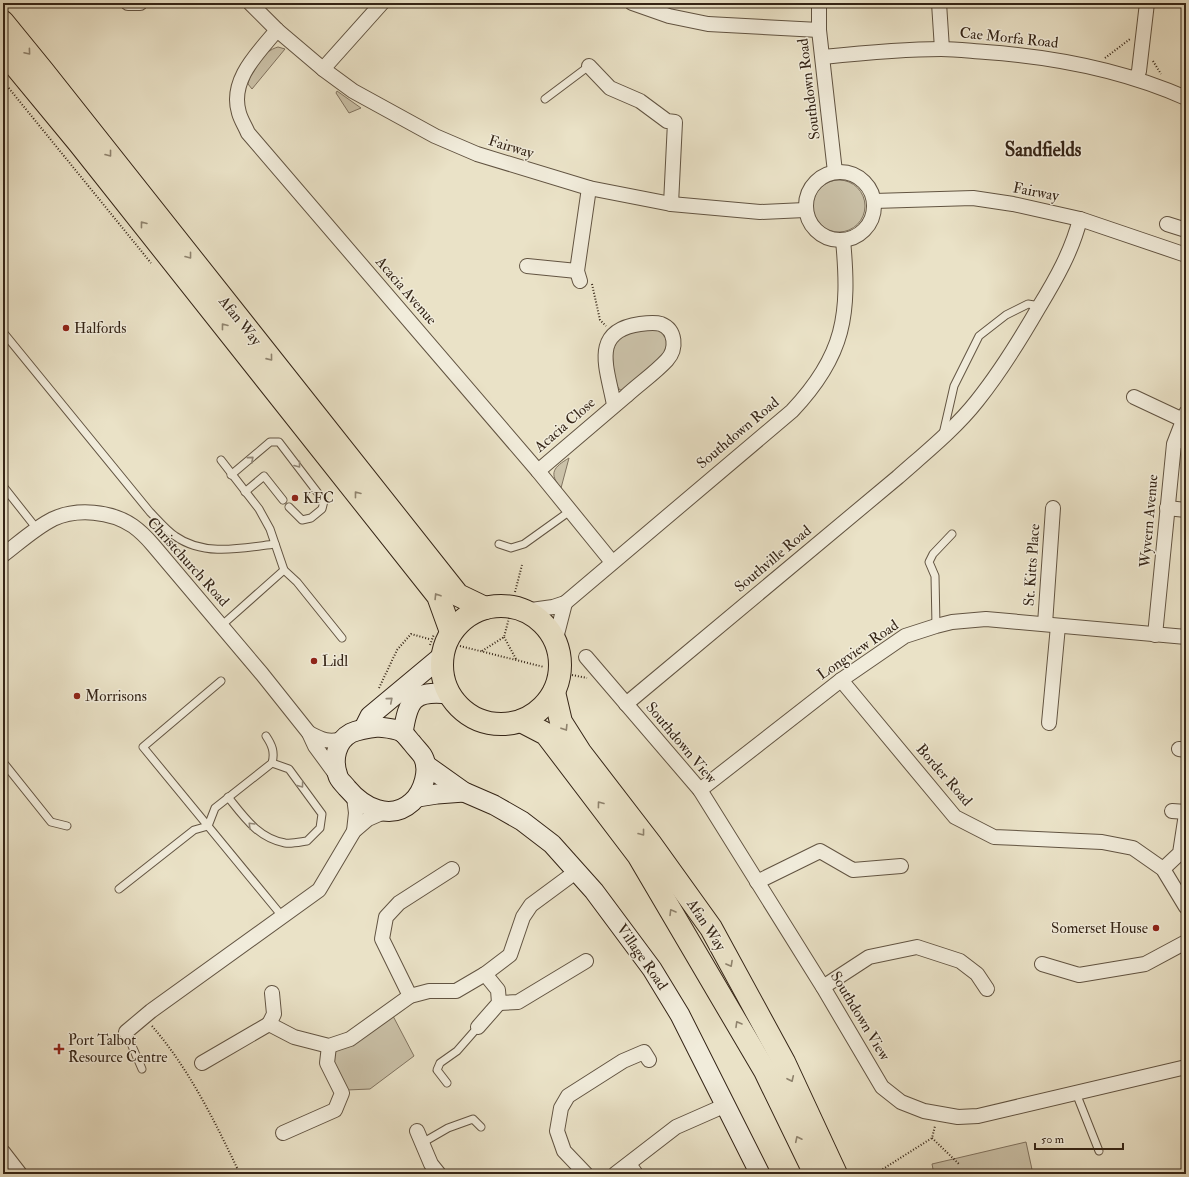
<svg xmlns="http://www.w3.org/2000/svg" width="1189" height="1177" viewBox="0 0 1189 1177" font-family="'IM FELL Double Pica',serif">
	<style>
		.green { fill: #cbc2a9; stroke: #807360 }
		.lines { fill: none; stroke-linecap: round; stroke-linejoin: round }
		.lane-casing { stroke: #625442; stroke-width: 9 }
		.street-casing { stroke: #625442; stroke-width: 16 }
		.secondary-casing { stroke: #342416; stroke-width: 21 }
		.primary-casing { stroke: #342416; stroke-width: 24 }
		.path { stroke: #342416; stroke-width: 2; stroke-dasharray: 1 2; stroke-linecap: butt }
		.lane { stroke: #f1ecdb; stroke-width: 7 }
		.street { stroke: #f1ecdb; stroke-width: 14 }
		.secondary { stroke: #f1ecdb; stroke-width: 19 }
		.primary { stroke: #eae2c7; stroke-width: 22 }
		.oneway { stroke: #8f836e }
		.oneway2 { stroke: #928878 }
		.poi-dot { fill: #8f2418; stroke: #f1ecdb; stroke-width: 1.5 }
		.labels { text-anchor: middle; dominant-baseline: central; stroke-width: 3; stroke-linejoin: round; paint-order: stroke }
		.street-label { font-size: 15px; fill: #342416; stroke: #f1ecdb }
		.poi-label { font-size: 15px; fill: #342416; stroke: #f1ecdb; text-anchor: start }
		.district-label { font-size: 19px; font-weight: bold; fill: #342416; stroke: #f1ecdb }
	</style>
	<rect width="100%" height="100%" fill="#eae2c7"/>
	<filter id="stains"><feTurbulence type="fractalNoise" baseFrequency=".005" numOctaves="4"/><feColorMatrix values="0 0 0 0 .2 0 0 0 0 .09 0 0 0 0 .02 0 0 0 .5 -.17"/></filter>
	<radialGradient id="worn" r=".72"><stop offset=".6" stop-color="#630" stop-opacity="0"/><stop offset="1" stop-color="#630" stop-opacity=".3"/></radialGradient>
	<g class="green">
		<path d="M 278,47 L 285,49 L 252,89 L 248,84 C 251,69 263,51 278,47 Z"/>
		<path d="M 337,91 L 361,108 L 349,113 L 336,93 Z"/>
		<circle cx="839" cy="206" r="26"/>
		<path d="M 652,326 L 666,334 L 669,353 L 626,390 L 620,390 L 615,383 L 612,352 L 619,337 Z"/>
		<path d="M 569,458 L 561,488 C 548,473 554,467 569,458 Z"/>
		<path d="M 393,1016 L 414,1056 L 370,1089 L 347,1090 L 334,1064 L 335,1049 Z"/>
		<path d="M 1026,1142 L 1033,1174 L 934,1174 L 932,1164 Z"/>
	</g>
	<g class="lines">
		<g class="lane-casing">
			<g id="lane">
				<path d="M 545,99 L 589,66"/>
				<path d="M 3,332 L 150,512 C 158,520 166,530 175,536 C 204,557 243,548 275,544"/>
				<path d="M 943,434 L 954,386 L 979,336 L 1006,315 L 1028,304 L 1040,306"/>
				<path d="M 1174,444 L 1186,445"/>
				<path d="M 221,460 L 259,509 L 270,529 L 284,570 L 297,582 L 342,638"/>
				<path d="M 231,475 L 270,442 L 279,442 L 324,501 L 322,509 L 311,518 L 302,520 L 289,507"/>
				<path d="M 3,486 L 37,529"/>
				<path d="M 245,492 L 264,476 L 283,500"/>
				<path d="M 499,544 L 511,548 L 524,544 L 570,511"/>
				<path d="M 221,626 L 284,570"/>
				<path d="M 936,626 L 935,576 L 929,562 L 933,554 L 952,534"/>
				<path d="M 221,681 L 143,747 L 282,916"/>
				<path d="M 3,762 L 51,822 L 67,826"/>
				<path d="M 228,797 C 244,817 258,838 285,843 C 292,844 300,842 307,841 L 320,828 L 322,814 L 289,769 L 272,763"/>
				<path d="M 119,889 L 194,830 L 208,826 L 215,808 L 272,763 C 275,752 272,745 266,736"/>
				<path d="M 126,1032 L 142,1069"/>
				<path d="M 447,1083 L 437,1070 L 440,1063 L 457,1051 L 478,1027"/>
				<path d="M 1076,1093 L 1099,1151"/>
				<path d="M 422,1143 L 448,1128 L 473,1119 L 481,1127"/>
			</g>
		</g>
		<g class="street-casing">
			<g id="street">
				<path d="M 128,3 L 140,3"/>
				<path d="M 250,3 L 277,30 L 323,69 L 353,91 L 435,136 L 477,154 L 589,188 L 671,204 L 760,212 L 805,210"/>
				<path d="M 632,3 L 669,16 L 708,24 L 819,30"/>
				<path d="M 819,3 L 819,30 L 835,172"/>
				<path d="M 939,3 L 942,49"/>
				<path d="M 277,30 C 258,53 229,80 239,113 C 241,120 245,126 248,133 L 538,471 L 612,562"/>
				<path d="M 823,57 C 862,53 901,49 941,49 C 956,49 971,51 986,52 C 1055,57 1123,70 1186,98"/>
				<path d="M 589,66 L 610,88 L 640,101 L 667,121 L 675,122 L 671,204"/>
				<path d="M 323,69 L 382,3"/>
				<path d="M 1136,78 L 1139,71 L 1147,3"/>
				<circle cx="840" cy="206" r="34"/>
				<path d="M 874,201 L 973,198 L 1013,204 L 1080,219 L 1186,255"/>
				<path d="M 1167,224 L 1186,230"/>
				<path d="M 527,266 L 577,271"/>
				<path d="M 580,281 L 577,271 L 589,188"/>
				<path d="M 1134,397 L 1183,420"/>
				<path d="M 538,471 C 567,446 597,421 626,396 C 639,384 655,373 667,360 C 677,349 676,330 661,324 C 655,322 647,323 640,324 C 589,331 608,370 614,405"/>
				<path d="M 1167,508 L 1186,510"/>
				<path d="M 3,555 C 19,543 35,528 53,519 C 77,508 111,511 133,526 C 140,531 147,538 153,545 L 262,674 L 309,733 L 315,746 L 337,776"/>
				<path d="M 524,611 L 553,607 L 565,603 L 792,411 C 845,355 850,314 843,240"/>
				<path d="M 1045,624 L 1053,508"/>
				<path d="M 1155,635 L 1174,444 L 1186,413"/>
				<path d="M 555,642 L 565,603"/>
				<path d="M 586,657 L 700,790 L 823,987 L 882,1087 L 901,1102 L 924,1111 L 958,1117 L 978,1116 L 1186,1067"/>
				<path d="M 841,680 L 955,817 L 994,837 L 1102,842 L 1133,848 L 1163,869 L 1186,907"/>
				<path d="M 626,704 L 898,477 C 925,453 955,429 977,401 C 1001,371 1020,340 1039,307 C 1056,279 1072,251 1080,219"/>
				<path d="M 1049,723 L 1058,626"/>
				<path d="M 309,733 C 322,740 329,743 343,739"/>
				<path d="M 1179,749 L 1186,750"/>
				<path d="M 700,790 L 841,680 L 905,636 L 936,626 L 952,622 L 986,619 L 1186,637"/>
				<path d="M 1172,811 L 1186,812"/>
				<path d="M 354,831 L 356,813 L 354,797"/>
				<path d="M 1163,869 L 1180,853 L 1186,814"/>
				<path d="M 757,882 L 820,851 L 853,870 L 901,866"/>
				<path d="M 1042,964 L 1079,975 L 1145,964 L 1186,942"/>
				<path d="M 823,987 L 869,957 L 917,947 L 960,961 L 977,974 L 987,989"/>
				<path d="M 410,996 L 382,939 L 386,917 L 399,903 L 452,869"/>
				<path d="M 499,1003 L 518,1002 L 586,961"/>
				<path d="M 269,1024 L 274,1014 L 272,993"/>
				<path d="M 478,1027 L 499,1003 L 498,990 L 485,974"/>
				<path d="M 126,1032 L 151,1011 L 319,890 L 354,831 L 368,819 L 384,812"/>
				<path d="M 202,1063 L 269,1024 L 294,1037 L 329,1046 L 350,1039 L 410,996 L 429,991 L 456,991 L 485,974 L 510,955 L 523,917 L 531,905 L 577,871"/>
				<path d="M 417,1131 L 431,1164 L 439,1174"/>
				<path d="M 283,1133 L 335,1110 L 342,1093 L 327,1063 L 329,1046"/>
				<path d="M 3,1152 L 20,1174"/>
				<path d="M 629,1164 L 636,1174"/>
				<path d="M 586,1174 L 564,1151 L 557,1131 L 561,1108 L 568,1096 L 623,1061 L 644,1052 L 649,1060"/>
				<path d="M 615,1174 L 676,1127 L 726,1105"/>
			</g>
		</g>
		<g class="secondary-casing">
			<g id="secondary">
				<path d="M 378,727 C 386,728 394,728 402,732 C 406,735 409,740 412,743 C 415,747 419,751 422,755 C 431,769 423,792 412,802 C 390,822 363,807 347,788 C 344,784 339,780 338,776 C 332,760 336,741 351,733 C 360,729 369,728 378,727 Z"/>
				<path d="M 364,728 L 370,716 L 442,656"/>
				<path d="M 403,733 C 408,700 413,690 449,694"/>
				<path d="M 426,765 L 464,792 L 494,805 L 522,821 L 552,844 L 594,891 L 652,969 L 680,1015 L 760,1174"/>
				<path d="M 418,797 L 437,794 L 464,792"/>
			</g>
		</g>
		<g class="primary-casing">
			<g id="primary">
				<path d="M 3,22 L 43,71 L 458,595 L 485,608"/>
				<path d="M 3,51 L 79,143 L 438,596 L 451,632"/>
				<circle cx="501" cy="665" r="59"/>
				<path d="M 554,692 L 561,722 L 580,752 L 650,843 L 711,928 L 784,1062 L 836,1174"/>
				<path d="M 521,721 L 546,734 L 638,855 L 765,1071 L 815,1174"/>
			</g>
		</g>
		<g class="path">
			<path d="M 1105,58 L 1130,39"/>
			<path d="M 1153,61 L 1161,74"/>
			<path d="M 3,81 L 151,263"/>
			<path d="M 592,284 L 600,320 L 606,326"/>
			<path d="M 515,592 L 522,565"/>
			<path d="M 504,637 L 516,659"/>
			<path d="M 430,645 L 434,634"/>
			<path d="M 460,646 L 544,667"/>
			<path d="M 482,651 L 504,637 L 509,618"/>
			<path d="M 572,675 L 587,678"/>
			<path d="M 379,688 L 397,650 L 411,634 L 429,639"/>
			<path d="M 152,1026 C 190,1070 215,1122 240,1174"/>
			<path d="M 932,1138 L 960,1165"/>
			<path d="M 875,1174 L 932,1138 L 935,1126"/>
		</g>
		<use href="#lane" class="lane"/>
		<use href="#street" class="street"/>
		<use href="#secondary" class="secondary"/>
		<use href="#primary" class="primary"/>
	</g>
	<defs><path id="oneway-chevron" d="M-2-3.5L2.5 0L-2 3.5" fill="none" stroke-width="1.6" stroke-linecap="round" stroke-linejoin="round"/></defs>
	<g class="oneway">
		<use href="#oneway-chevron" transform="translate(28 52) rotate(50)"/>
		<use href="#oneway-chevron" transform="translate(109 154) rotate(52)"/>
		<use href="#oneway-chevron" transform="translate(143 224) rotate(-128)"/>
		<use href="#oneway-chevron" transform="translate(189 256) rotate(52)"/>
		<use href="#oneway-chevron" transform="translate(224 326) rotate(-128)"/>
		<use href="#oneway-chevron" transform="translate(270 358) rotate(51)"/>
		<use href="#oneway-chevron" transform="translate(357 494) rotate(-128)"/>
		<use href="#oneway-chevron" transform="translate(437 596) rotate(-122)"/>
		<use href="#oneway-chevron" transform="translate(565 728) rotate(58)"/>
		<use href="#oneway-chevron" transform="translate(600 804) rotate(-127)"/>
		<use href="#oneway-chevron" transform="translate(642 833) rotate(52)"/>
		<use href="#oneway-chevron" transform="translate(672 912) rotate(-121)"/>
		<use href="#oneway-chevron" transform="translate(730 964) rotate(61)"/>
		<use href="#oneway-chevron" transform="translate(738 1024) rotate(-120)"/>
		<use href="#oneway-chevron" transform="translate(791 1079) rotate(65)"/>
		<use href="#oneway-chevron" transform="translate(798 1139) rotate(-116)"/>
	</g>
	<g class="oneway2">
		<use href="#oneway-chevron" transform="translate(251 459) rotate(-40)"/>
		<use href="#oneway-chevron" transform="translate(298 465) rotate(52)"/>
		<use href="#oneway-chevron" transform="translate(390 700) rotate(-40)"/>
		<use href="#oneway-chevron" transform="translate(301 785) rotate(54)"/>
		<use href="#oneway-chevron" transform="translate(251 825) rotate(-135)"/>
	</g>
	<g class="poi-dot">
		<circle cx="66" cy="328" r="4"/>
		<circle cx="295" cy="498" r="4"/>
		<circle cx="314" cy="661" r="4"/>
		<circle cx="77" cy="696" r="4"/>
		<circle cx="1156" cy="928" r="4"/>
		<path d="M57 1043h4v4h4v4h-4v4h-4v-4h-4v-4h4z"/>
	</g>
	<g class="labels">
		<g class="street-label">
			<text transform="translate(1009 38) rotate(6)">Cae Morfa Road</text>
			<text transform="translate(809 89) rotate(-97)">Southdown Road</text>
			<text transform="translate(511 147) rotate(17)">Fairway</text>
			<text transform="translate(1036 192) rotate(11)">Fairway</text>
			<text transform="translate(406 291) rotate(49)">Acacia Avenue</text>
			<text transform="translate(240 321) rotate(51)">Afan Way</text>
			<text transform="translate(565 425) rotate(-41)">Acacia Close</text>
			<text transform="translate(738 433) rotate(-40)">Southdown Road</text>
			<text transform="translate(1149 521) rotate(-85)">Wyvern Avenue</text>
			<text transform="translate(773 559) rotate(-40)">Southville Road</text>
			<text transform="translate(188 562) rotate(48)">Christchurch Road</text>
			<text transform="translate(1032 565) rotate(-86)">St. Kitts Place</text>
			<text transform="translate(858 650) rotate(-34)">Longview Road</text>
			<text transform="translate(681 743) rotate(50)">Southdown View</text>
			<text transform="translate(944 775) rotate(49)">Border Road</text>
			<text transform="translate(706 925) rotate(57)">Afan Way</text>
			<text transform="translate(642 957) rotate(55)">Village Road</text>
			<text transform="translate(860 1016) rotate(59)">Southdown View</text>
		</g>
		<g class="poi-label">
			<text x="74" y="328">Halfords</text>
			<text x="303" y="498">KFC</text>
			<text x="322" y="661">Lidl</text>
			<text x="85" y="696">Morrisons</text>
			<text x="1148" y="928" text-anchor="end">Somerset House</text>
			<text x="68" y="1040">Port Talbot<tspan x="68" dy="17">Resource Centre</tspan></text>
		</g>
		<g class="district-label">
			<text x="1043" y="150">Sandfields</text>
		</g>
	</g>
	<rect width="1189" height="1177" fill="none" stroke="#eae2c7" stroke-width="16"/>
	<rect x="4" y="4" width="1181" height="1169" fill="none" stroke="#342416" stroke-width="2"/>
	<rect x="8" y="8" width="1173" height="1161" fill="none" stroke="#342416"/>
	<path d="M1035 1143v6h88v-6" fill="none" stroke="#342416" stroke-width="2"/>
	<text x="1041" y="1143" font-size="12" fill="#342416" stroke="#f1ecdb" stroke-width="3" paint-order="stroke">50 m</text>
	<rect width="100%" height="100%" filter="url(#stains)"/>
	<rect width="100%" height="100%" fill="url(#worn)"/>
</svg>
